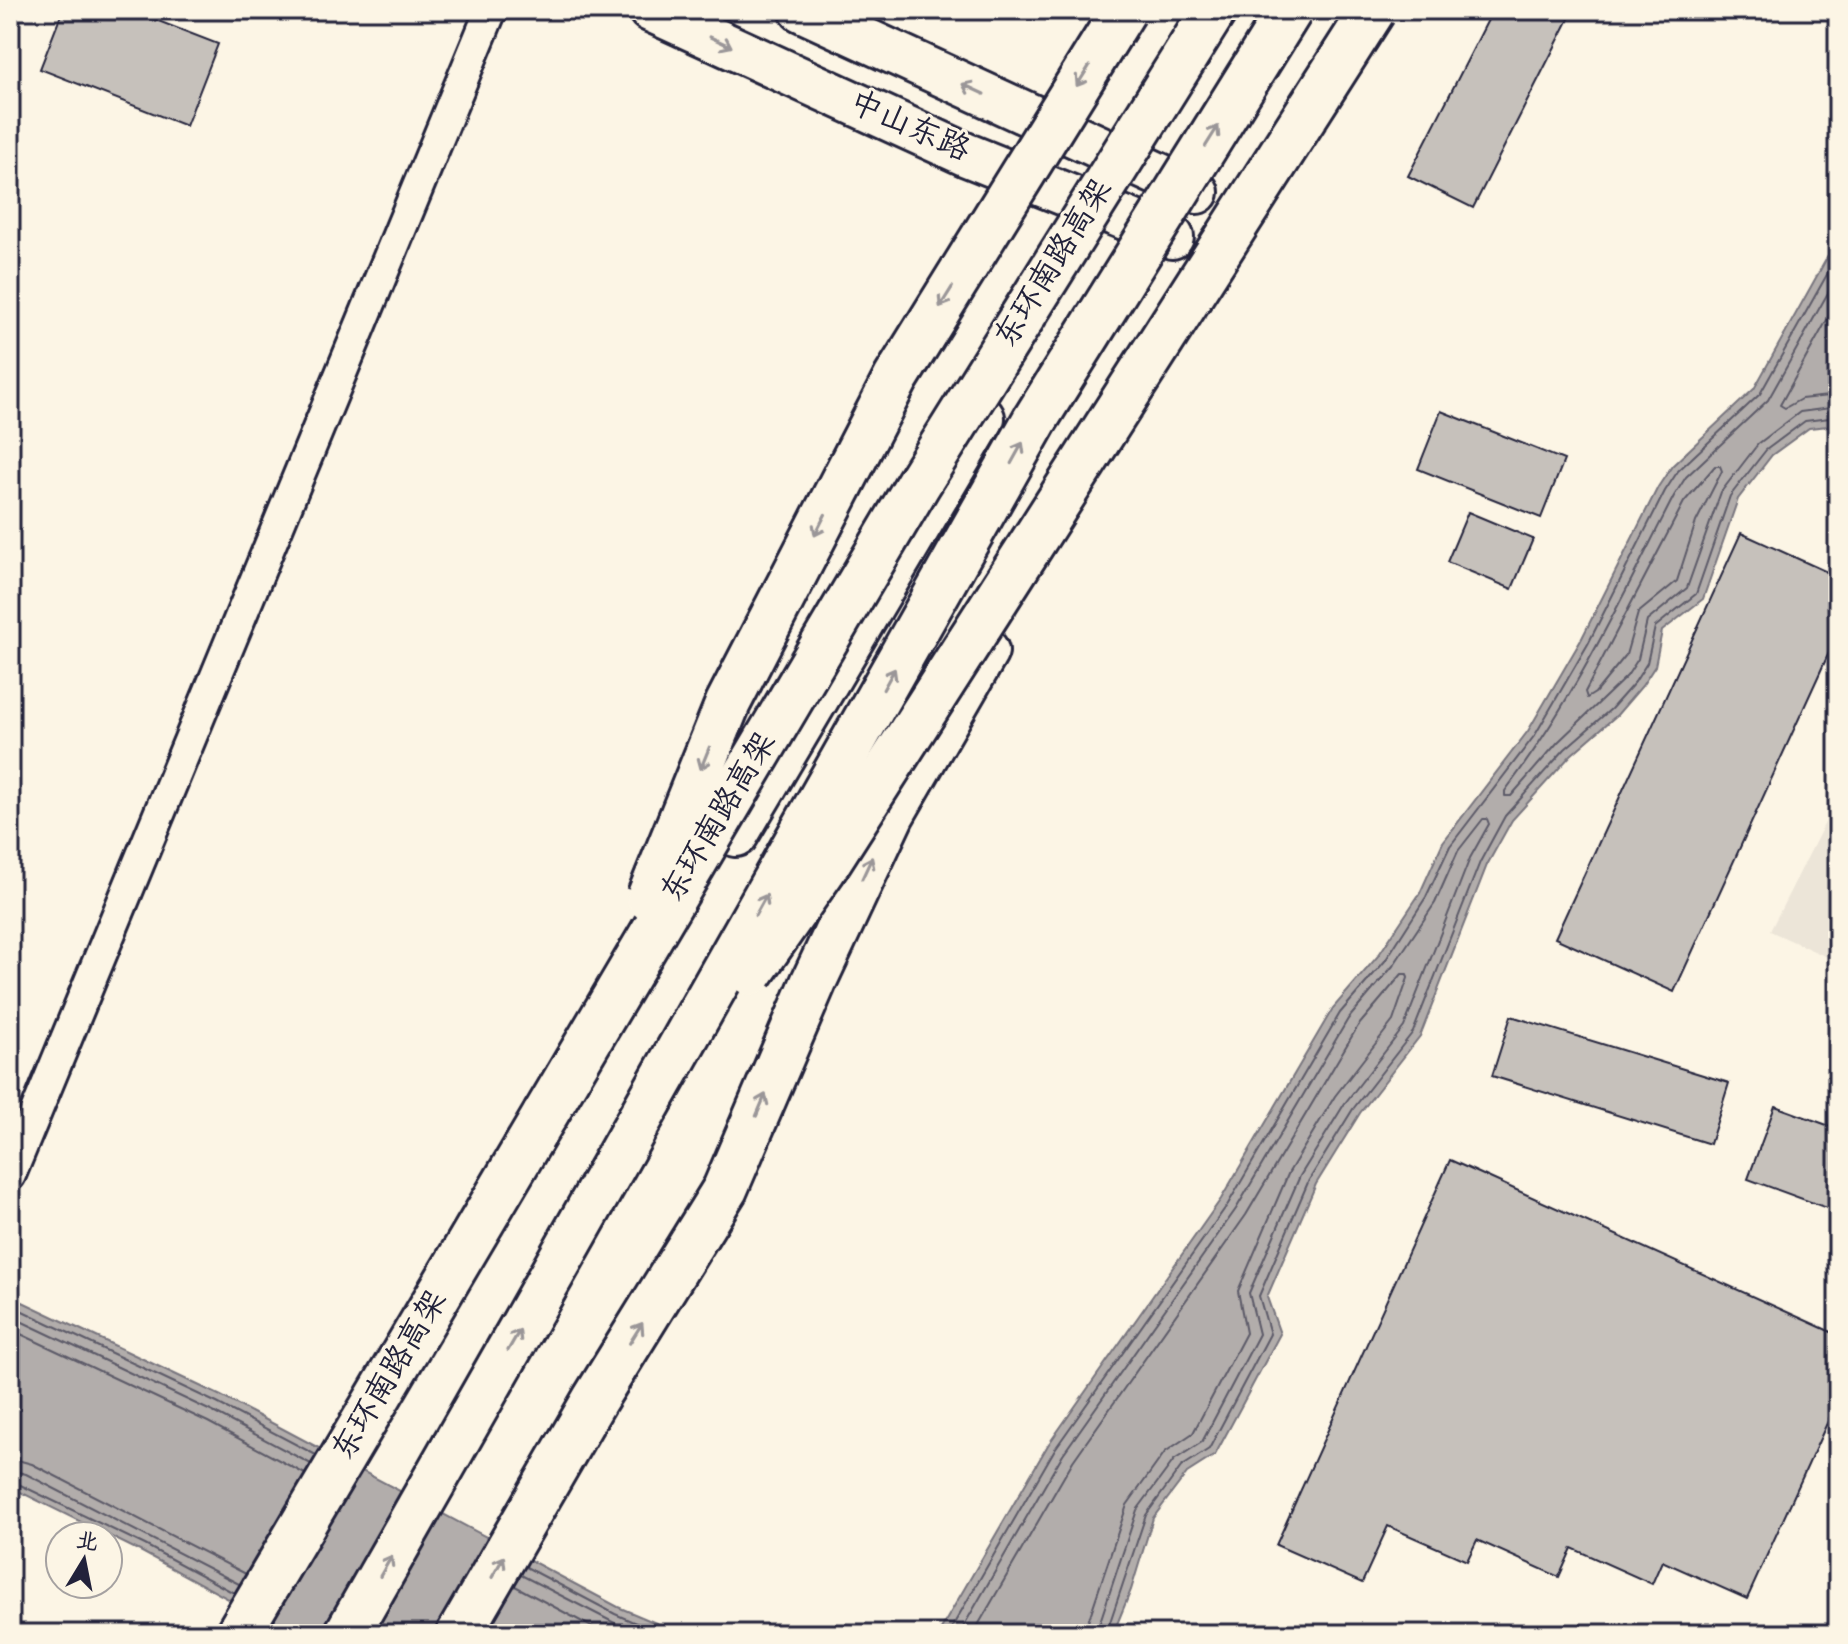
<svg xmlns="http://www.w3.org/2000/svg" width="1848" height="1644" viewBox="0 0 1848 1644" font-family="'Indie Flower','LXGW WenKai TC',sans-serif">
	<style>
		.built { fill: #ece5d8 }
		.water { fill: #b2adab; stroke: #78757e; stroke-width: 2 }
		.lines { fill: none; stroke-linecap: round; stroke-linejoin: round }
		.shore { stroke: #5c5a68; stroke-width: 2 }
		.building { fill: #c6c1bb; stroke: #22223b; stroke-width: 2 }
		.street-casing { stroke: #22223b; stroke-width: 36 }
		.secondary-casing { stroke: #22223b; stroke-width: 48 }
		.primary-casing { stroke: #22223b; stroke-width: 50 }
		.highway-casing { stroke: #22223b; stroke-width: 50 }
		.street { stroke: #fcf5e5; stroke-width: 30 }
		.secondary { stroke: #fcf5e5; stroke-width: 42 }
		.primary { stroke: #fcf5e5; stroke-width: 44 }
		.highway { stroke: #fcf5e5; stroke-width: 44 }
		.highway-bridge-casing { stroke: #22223b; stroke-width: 50; stroke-linecap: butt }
		.highway-bridge { stroke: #fcf5e5; stroke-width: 44 }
		.oneway { stroke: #9a9698 }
		.labels { text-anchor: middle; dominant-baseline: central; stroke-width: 6; stroke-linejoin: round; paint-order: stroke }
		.street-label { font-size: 32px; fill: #22223b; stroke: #fcf5e5 }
	</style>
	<rect width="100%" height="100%" fill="#fcf5e5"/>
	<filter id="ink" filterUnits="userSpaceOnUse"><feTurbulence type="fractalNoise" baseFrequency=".0125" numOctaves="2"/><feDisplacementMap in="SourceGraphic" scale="16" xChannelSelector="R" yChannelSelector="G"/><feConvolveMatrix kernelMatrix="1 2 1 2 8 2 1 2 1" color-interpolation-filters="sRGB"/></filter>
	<g filter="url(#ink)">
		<path class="built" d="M 1838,797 L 1838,962 L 1770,931 Z"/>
		<g class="water">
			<path d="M 1838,238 L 1838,425 L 1809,428 L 1772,455 L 1738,499 L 1703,599 L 1662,631 L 1655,666 L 1642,686 L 1617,715 L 1571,755 L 1512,820 L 1487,865 L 1420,1036 L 1360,1113 L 1316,1184 L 1267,1297 L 1280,1334 L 1215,1455 L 1187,1473 L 1153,1518 L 1131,1590 L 1113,1634 L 938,1634 L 1048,1445 L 1221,1199 L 1333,1008 L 1378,956 L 1420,893 L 1443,842 L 1528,731 L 1581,640 L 1658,487 L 1672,466 L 1754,389 Z"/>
			<path d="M 10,1296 L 221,1396 L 618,1607 L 682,1634 L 293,1634 L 142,1552 L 10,1487 Z"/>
		</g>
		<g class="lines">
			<g class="shore">
				<path d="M 1838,275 L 1768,400 L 1686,477 L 1674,496 C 1622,597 1574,700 1505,791 L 1505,796 L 1511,796 L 1558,742 L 1627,676 L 1638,659 L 1647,621 L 1687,588 L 1721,492 L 1758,444 L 1800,412 L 1838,407"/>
				<path d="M 1838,300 L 1780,405 L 1785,408 L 1801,399 L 1838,395"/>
				<path d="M 1715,466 L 1720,466 L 1722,471 L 1696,522 L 1677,581 L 1638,613 L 1626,655 L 1595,693 L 1587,698 L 1585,692 L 1684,502 Z"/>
				<path d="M 10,1305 L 217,1403 L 316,1455"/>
				<path d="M 10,1316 L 213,1412 L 311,1464"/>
				<path d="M 10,1329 L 208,1422 L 305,1474"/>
				<path d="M 10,1458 L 32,1464 L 246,1574"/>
				<path d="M 10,1470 L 26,1474 L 239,1584"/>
				<path d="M 10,1480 L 145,1545 L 234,1593"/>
				<path d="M 526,1567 L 615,1614 L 661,1634"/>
				<path d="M 521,1575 L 636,1634"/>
				<path d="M 515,1586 L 605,1634"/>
				<path d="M 948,1634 L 1055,1449 L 1228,1204 L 1340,1013 L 1385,961 L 1426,897 L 1450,846 L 1535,735 L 1588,644 L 1665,491 L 1678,471 L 1760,394 L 1838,255"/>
				<path d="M 959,1634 L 1063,1454 L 1236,1209 L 1348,1019 L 1393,966 L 1435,903 L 1458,851 L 1483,819 L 1487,819 L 1489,824 L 1470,858 L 1404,1027 L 1345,1103 L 1300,1176 L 1249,1293 L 1259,1334 L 1202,1442 L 1174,1460 L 1137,1510 L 1096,1634"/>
				<path d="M 973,1634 L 1073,1461 L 1246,1215 L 1358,1026 L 1402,974 L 1407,974 L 1408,978 L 1393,1021 L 1335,1096 L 1289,1172 L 1238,1291 L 1246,1333 L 1193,1433 L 1165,1452 L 1127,1505 L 1084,1634"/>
				<path d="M 1106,1634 L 1146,1515 L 1181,1467 L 1209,1449 L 1270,1334 L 1259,1296 L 1309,1180 L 1353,1109 L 1413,1032 L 1480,862 L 1505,816 L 1565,749 L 1611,709 L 1635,682 L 1647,663 L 1655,627 L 1696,594 L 1730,496 L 1766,450 L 1805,421 L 1838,417"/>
			</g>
		</g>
		<g class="building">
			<path d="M 63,10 L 130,10 L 218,44 L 186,126 L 40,69 Z"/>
			<path d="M 1493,10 L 1556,10 L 1570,17 L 1473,208 L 1408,176 Z"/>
			<path d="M 1441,411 L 1564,460 L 1541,518 L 1418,469 Z"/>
			<path d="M 1468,512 L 1533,539 L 1512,589 L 1447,562 Z"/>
			<path d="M 1741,533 L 1838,577 L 1838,633 L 1674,992 L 1555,938 Z"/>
			<path d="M 1511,1016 L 1729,1083 L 1710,1144 L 1492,1076 Z"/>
			<path d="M 1775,1106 L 1838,1129 L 1838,1212 L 1748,1179 Z"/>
			<path d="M 1450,1160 L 1838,1335 L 1838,1399 L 1747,1599 L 1662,1561 L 1652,1584 L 1572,1548 L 1559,1577 L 1477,1540 L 1467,1561 L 1388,1526 L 1362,1583 L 1276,1545 Z"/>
		</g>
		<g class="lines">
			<g class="street-casing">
				<path id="street" d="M 10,1175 L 491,10"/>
			</g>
			<g class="secondary-casing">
				<g id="secondary">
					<path d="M 650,10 L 967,155 L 1172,237"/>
					<path d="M 801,10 L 1197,192"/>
				</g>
			</g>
			<g class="primary-casing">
				<g id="primary">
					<path d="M 736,834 L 982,418"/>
					<path d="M 459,1634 L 595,1399 L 725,1189 L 814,981 L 892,814 L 986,651"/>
				</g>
			</g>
			<g class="highway-casing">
				<g id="highway">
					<path d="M 238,1634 L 545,1115"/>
					<path d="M 347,1634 L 543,1290"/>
				</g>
			</g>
			<use href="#street" class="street"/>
			<use href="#secondary" class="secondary"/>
			<use href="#primary" class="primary"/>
			<use href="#highway" class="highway"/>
			<g class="highway-bridge-casing">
				<g id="highway-bridge">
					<path d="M 649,898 L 728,703 L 896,378 L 1124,10"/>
					<path d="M 751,973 L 823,870 L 1373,10"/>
					<path d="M 545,1115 L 918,484 L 1214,10"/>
					<path d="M 543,1290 L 1035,420 L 1290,10"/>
				</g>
			</g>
			<use href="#highway-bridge" class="highway-bridge"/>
		</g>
		<defs><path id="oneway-shaft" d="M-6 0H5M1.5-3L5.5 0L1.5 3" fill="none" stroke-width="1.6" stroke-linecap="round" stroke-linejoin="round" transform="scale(2)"/></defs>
		<g class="oneway">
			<use href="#oneway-shaft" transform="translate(721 42) rotate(25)"/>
			<use href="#oneway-shaft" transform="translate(1083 76) rotate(122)"/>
			<use href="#oneway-shaft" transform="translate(973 89) rotate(-155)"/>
			<use href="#oneway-shaft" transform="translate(1212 136) rotate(-58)"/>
			<use href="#oneway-shaft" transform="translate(946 297) rotate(122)"/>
			<use href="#oneway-shaft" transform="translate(1017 453) rotate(-61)"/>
			<use href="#oneway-shaft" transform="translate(820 525) rotate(117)"/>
			<use href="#oneway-shaft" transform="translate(889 679) rotate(-61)"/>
			<use href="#oneway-shaft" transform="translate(705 758) rotate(112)"/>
			<use href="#oneway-shaft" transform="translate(867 868) rotate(-65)"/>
			<use href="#oneway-shaft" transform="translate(761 905) rotate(-61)"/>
			<use href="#oneway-shaft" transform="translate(761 1105) rotate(-67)"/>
			<use href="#oneway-shaft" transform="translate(636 1333) rotate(-58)"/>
			<use href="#oneway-shaft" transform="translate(514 1340) rotate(-60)"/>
			<use href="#oneway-shaft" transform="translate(386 1566) rotate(-60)"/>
			<use href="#oneway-shaft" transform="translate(498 1567) rotate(-60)"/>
		</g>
	</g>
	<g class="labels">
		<g class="street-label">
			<text transform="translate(909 128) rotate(24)">中山东路</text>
			<text transform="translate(1055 264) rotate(-58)">东环南路高架</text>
			<text transform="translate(720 818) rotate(-59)">东环南路高架</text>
			<text transform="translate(391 1376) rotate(-59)">东环南路高架</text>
		</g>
	</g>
	<rect width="1848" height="1644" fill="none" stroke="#fcf5e5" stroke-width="40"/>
	<rect x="20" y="20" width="1808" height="1604" fill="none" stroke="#22223b" stroke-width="3" filter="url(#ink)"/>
	<g transform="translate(84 1560) rotate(10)"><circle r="38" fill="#fcf5e5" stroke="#a5a1a1" stroke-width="2"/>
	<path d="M0-6L14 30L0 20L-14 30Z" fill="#22223b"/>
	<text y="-12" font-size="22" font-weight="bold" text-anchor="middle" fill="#22223b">北</text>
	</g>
</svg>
